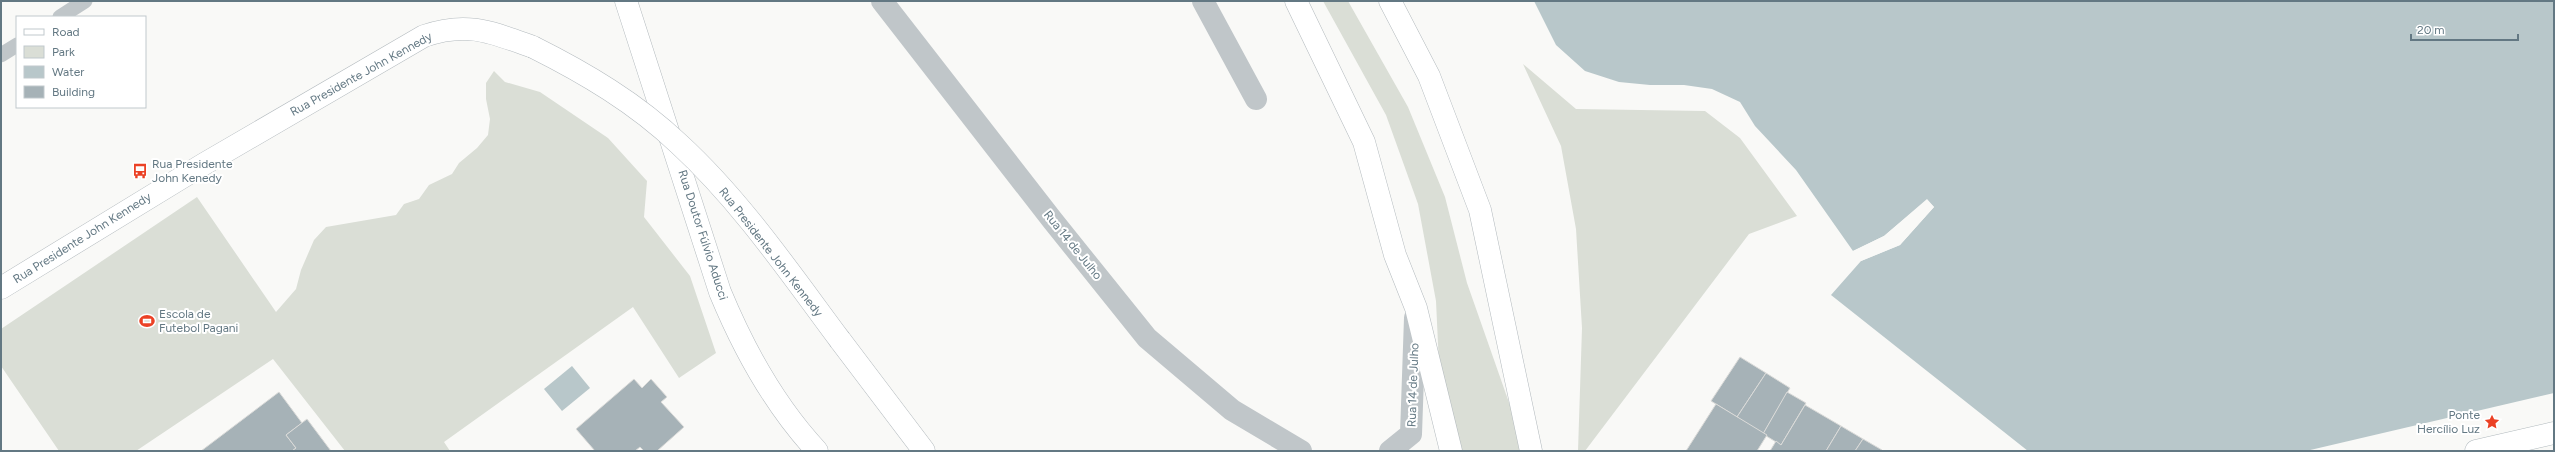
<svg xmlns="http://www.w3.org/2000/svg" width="2555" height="452" viewBox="0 0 2555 452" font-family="Figtree,sans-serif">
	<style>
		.green { fill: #daded6 }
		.water { fill: #b8c7ca }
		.pier { fill: #f9f9f7 }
		.building { fill: #a6b2b7; stroke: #dbdbd9 }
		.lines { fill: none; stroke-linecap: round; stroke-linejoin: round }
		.secondary-casing { stroke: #b2babe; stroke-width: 23 }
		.primary-casing { stroke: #b3babe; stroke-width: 23 }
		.service { stroke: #c0c6c9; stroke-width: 15 }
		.minor { stroke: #c0c6c9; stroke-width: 22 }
		.secondary { stroke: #fff; stroke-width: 22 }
		.primary { stroke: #fff; stroke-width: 22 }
		.primary-bridge-casing { stroke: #b3babe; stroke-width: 23; stroke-linecap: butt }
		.primary-bridge { stroke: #fff; stroke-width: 22 }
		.labels { text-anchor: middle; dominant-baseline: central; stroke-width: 4; stroke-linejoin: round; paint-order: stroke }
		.street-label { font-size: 12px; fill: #637883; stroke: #fff }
		.poi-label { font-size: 12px; fill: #637883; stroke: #fff; text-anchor: start }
	</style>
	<rect width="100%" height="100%" fill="#f9f9f7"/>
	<g class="green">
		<path d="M 1323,1 L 1348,1 L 1408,107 L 1445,197 L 1467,283 L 1526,451 L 1443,451 L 1436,301 L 1418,204 L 1386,115 Z"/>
		<path d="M 1523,64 L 1576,109 L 1705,111 L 1740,138 L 1797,216 L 1749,234 L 1585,451 L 1578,451 L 1582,328 L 1576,229 L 1561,146 Z"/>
		<path d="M 494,71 L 505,82 L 540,92 L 608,138 L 647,181 L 644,217 L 690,276 L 716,353 L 679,378 L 633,307 L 444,442 L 450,451 L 345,451 L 273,359 L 136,451 L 59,451 L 1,366 L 1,329 L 197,197 L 276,312 L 296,289 L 301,270 L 314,240 L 326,227 L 396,215 L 404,204 L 419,199 L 429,185 L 452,174 L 459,163 L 477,148 L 488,135 L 490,119 L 486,99 L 486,83 Z"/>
	</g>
	<g class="water">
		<path d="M 1534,1 L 2554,1 L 2554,451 L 2028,451 L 1831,295 L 1861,261 L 1900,245 L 1934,207 L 1927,200 L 1884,236 L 1853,251 L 1796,170 L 1755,126 L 1740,102 L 1712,89 L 1684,85 L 1650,85 L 1619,82 L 1585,71 L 1556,45 Z"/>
		<path d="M 572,366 L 590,388 L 562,411 L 544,389 Z"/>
	</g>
	<g class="pier">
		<path d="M 1927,199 L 1934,207 L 1900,245 L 1861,261 L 1860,260 L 1899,243 L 1931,207 L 1927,202 L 1886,237 L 1854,252 L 1853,251 L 1884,236 Z"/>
		<path d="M 2554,393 L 2554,451 L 2306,451 Z"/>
	</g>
	<g class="building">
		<path d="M 1740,357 L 1766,373 L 1737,417 L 1711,401 Z"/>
		<path d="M 1766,373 L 1790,388 L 1763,434 L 1737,417 Z"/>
		<path d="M 634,379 L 642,388 L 651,379 L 667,397 L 661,402 L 684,427 L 657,451 L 644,451 L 640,447 L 635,451 L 595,451 L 576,429 Z"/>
		<path d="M 279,392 L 302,423 L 286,435 L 296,448 L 292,451 L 201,451 Z"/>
		<path d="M 1787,392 L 1806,403 L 1781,445 L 1763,434 Z"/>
		<path d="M 1716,404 L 1767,435 L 1757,451 L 1686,451 Z"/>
		<path d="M 1805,405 L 1841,426 L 1826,451 L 1770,451 L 1776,441 L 1781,445 Z"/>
		<path d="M 307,419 L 331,451 L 292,451 L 296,448 L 286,435 Z"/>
		<path d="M 1841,426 L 1863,439 L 1855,451 L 1826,451 Z"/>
		<path d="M 1863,439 L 1882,450 L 1882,451 L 1855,451 Z"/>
	</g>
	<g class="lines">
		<g class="secondary-casing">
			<path id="secondary" d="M 2476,451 L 2554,433"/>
		</g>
		<g class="primary-casing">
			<g id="primary">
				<path d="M 626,1 L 720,292 C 744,350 774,405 817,451"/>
				<path d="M 1296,1 L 1364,142 L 1395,255 L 1416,308 L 1451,451"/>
				<path d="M 1390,1 L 1429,76 L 1480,210 L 1531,451"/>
				<path d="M 1,288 L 204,164 L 424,36 C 467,21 491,32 533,47"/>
				<path d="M 840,340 L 924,451"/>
			</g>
		</g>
		<g class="service">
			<path d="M 60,17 L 85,1"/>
			<path d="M 1,55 L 17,45"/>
		</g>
		<g class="minor">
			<path d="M 882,1 L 1053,221 L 1147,338 L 1232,410 L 1301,451"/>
			<path d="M 1203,1 L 1256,99"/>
			<path d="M 1390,451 L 1411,434 L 1415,318"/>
		</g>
		<use href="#secondary" class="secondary"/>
		<use href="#primary" class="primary"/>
		<g class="primary-bridge-casing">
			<path id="primary-bridge" d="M 533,47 C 585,73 636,103 679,144 C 741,201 790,273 840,340"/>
		</g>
		<use href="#primary-bridge" class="primary-bridge"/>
	</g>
	<defs>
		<g id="bus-bare" transform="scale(1.2)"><path d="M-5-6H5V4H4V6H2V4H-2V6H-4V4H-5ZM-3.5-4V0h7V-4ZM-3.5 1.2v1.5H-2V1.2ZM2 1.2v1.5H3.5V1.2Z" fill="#eb4125" stroke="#fff" stroke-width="2.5" paint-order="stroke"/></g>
		<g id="stadium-bare" transform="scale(1.2)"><path d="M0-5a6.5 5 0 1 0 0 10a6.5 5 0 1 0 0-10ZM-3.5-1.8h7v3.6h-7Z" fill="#eb4125" stroke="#fff" stroke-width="2.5" paint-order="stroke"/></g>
		<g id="sight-bare" transform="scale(1.2)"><path d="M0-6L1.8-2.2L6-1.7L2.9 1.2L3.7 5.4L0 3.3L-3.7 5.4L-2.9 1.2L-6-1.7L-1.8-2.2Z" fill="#eb4125" stroke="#fff" stroke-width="2.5" paint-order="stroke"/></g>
	</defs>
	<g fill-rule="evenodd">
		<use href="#bus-bare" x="140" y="171"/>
		<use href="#stadium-bare" x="147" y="321"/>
		<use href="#sight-bare" x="2492" y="422"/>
	</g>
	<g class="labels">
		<g class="street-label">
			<text transform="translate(361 74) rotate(-29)">Rua Presidente John Kennedy</text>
			<text transform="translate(703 235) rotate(72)">Rua Doutor Fúlvio Aducci</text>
			<text transform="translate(82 238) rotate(-32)">Rua Presidente John Kennedy</text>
			<text transform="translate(1073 245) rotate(51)">Rua 14 de Julho</text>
			<text transform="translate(771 252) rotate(52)">Rua Presidente John Kennedy</text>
			<text transform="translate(1413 385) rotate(-88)">Rua 14 de Julho</text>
		</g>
		<g class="poi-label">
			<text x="152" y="164">Rua Presidente<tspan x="152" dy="14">John Kenedy</tspan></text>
			<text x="159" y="314">Escola de<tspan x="159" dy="14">Futebol Pagani</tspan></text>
			<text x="2480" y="415" text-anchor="end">Ponte<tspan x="2480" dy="14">Hercílio Luz</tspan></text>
		</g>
	</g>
	<rect width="2555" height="452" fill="none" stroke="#637883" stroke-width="4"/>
	<rect x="16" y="16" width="130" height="92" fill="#ffffff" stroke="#c1c9cd"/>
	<rect x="24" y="29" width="20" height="6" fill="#ffffff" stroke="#c1c9cd"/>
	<text x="52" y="36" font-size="12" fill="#637883">Road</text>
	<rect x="24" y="46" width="20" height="12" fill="#daded6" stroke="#c1c9cd"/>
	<text x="52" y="56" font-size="12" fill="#637883">Park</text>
	<rect x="24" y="66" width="20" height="12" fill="#b8c7ca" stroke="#c1c9cd"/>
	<text x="52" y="76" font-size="12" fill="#637883">Water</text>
	<rect x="24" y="86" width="20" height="12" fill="#a6b2b7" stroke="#c1c9cd"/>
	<text x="52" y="96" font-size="12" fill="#637883">Building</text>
	<path d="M2411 34v6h107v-6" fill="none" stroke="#637883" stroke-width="2"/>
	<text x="2417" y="34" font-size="12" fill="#637883" stroke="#ffffff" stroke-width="3" paint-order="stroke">20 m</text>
</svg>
